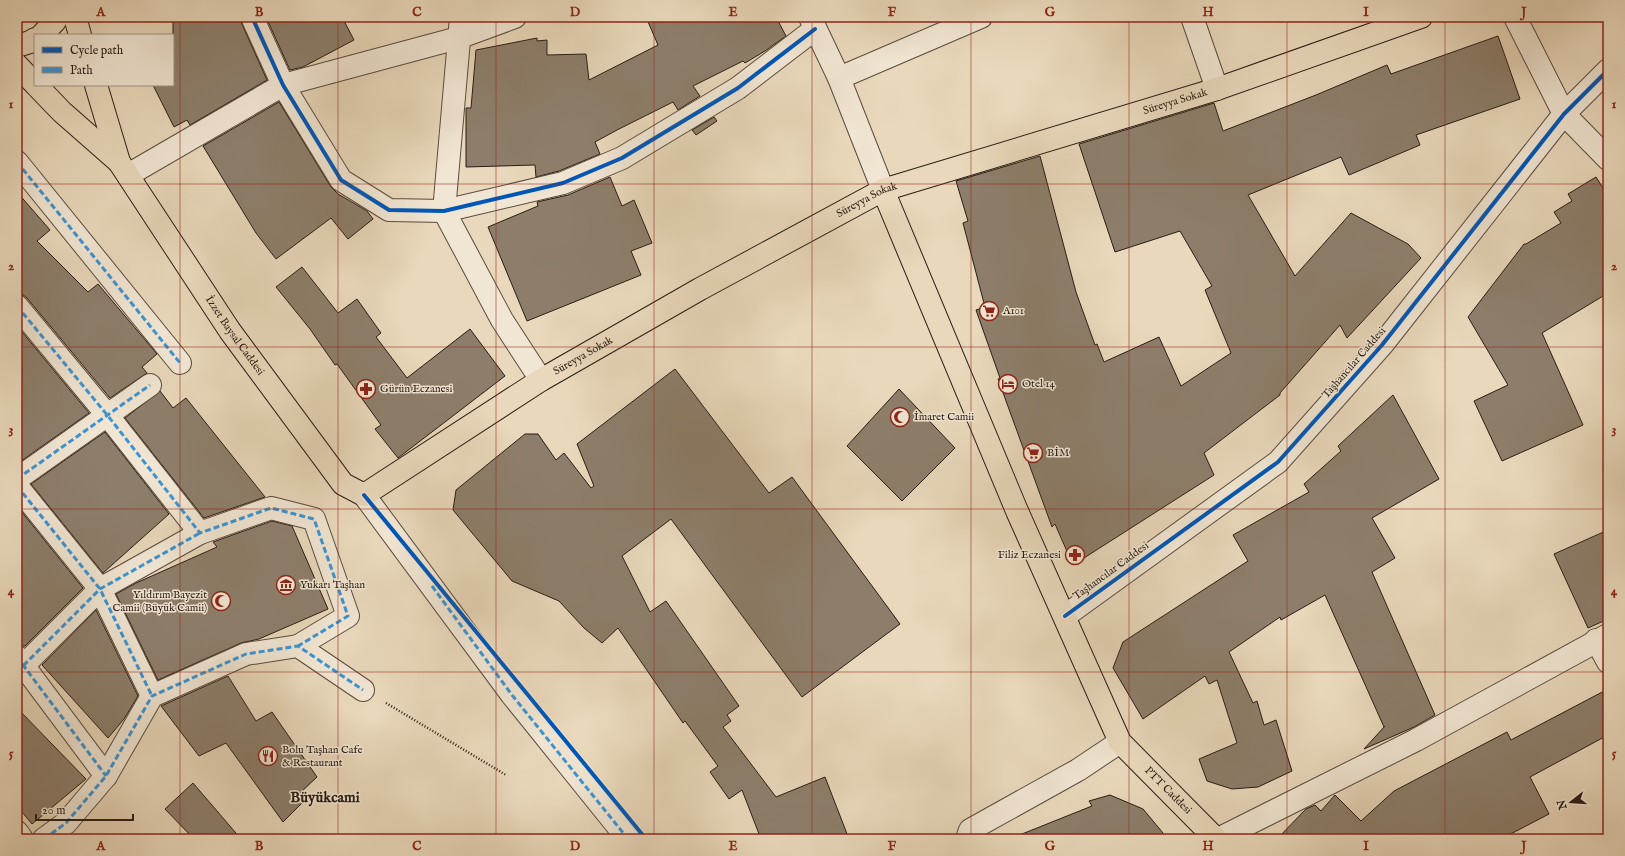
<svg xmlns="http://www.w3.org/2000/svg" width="1625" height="856" viewBox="0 0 1625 856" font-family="'IM FELL English',serif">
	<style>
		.building { fill: #8d7e6b; stroke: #291c14 }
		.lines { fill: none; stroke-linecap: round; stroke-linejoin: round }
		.minor-casing { stroke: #594b3e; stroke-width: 24 }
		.major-casing { stroke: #291c14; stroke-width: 24 }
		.path { stroke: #291c14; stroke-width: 2.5; stroke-dasharray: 1 2; stroke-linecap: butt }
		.minor { stroke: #f1e6d3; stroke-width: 22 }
		.major { stroke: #e9d8bb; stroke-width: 22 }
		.quiet { stroke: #3c94d3; stroke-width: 3; stroke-dasharray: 6 3; stroke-linecap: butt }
		.cycleway-casing { stroke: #f1e6d3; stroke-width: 6 }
		.cycleway { stroke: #0057b8; stroke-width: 4 }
		.grid { fill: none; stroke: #8f2418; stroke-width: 1; stroke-opacity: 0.55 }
		.labels { text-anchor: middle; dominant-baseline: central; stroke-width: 3; stroke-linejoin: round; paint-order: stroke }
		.street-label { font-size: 11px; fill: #291c14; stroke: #f1e6d3 }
		.poi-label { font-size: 11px; fill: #291c14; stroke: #f1e6d3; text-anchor: start }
		.district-label { font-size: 15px; font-weight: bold; fill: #291c14; stroke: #f1e6d3 }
		.neatline { fill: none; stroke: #8f2418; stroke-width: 1.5 }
		.grid-label { font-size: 13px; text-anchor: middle; font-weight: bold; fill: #8f2418 }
	</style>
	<rect width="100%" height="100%" fill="#e9d8bb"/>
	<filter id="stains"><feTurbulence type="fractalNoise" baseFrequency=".005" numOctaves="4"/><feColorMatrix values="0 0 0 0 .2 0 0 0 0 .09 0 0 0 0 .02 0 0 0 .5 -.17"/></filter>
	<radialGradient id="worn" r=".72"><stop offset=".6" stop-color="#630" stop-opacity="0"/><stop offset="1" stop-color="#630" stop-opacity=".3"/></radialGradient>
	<g class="building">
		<path d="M 173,17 L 240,17 L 241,22 L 267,80 L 190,125 L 187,120 L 174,127 L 153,85 L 173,85 Z"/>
		<path d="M 266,17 L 342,17 L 354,40 L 303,67 L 290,70 Z"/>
		<path d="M 646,17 L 776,17 L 786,36 L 765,51 L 745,63 L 743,61 L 693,86 L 700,96 L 678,110 L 673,102 L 617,130 L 595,142 L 600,154 L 559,171 L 536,177 L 535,165 L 466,167 L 466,108 L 471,108 L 476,50 L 537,38 L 537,41 L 547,40 L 547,55 L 586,54 L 589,80 L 658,45 Z"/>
		<path d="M 1498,36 L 1520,99 L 1416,135 L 1420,145 L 1349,175 L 1341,157 L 1248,195 L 1295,276 L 1351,213 L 1408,244 L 1421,258 L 1347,338 L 1340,325 L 1280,393 L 1280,395 L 1204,453 L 1214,475 L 1073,565 L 1055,524 L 1052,527 L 998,379 L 1000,378 L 976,310 L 985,307 L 963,223 L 968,221 L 956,181 L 1040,156 L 1076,292 L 1095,345 L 1097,344 L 1104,362 L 1159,337 L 1181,386 L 1231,353 L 1205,290 L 1212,286 L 1180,231 L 1115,252 L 1079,144 L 1214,103 L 1223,131 L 1316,95 L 1387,65 L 1391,74 Z"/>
		<path d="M 279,102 L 331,187 L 338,194 L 367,211 L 373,219 L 348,239 L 331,218 L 276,259 L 256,233 L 203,146 Z"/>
		<path d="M 714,117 L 717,121 L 696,135 L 692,130 Z"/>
		<path d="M 610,177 L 622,206 L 634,200 L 652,243 L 631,251 L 641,275 L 527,321 L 488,227 L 538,206 L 537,202 L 568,195 Z"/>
		<path d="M 1596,177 L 1608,196 L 1608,293 L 1542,333 L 1583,425 L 1502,461 L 1474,401 L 1508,385 L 1468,317 L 1524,244 L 1526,244 L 1561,223 L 1554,212 L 1572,201 L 1568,194 Z"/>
		<path d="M 17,192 L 50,230 L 37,241 L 88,292 L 98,284 L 157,354 L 142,367 L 147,373 L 110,398 L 27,298 L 22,294 L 17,294 Z"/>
		<path d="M 302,267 L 338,313 L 357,299 L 381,333 L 376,337 L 407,378 L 470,329 L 505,376 L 398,458 L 375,429 L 381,425 L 337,364 L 335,365 L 310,329 L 276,287 Z"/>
		<path d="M 17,326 L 89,413 L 17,464 Z"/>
		<path d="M 675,369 L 769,493 L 792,477 L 900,624 L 802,697 L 671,519 L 622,556 L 650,612 L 666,601 L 739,706 L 727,715 L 731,721 L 723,727 L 776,797 L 825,777 L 849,839 L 761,839 L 742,790 L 729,799 L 710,772 L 718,766 L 685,721 L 683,723 L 618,628 L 602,643 L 584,628 L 559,601 L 512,581 L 453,510 L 456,490 L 525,434 L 538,434 L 556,460 L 564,453 L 591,488 L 594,486 L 577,444 Z"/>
		<path d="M 899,389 L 955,448 L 902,501 L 847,446 Z"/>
		<path d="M 160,391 L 173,408 L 186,398 L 265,497 L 204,518 L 125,418 Z"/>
		<path d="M 1393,395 L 1439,479 L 1372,518 L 1395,558 L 1372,572 L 1435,715 L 1414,727 L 1364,749 L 1385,726 L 1384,727 L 1325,595 L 1281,620 L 1280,617 L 1229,652 L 1253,703 L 1257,701 L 1264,725 L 1276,720 L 1292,771 L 1258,787 L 1232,789 L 1207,781 L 1199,759 L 1237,743 L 1217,680 L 1209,684 L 1205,676 L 1143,719 L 1113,668 L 1123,642 L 1248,561 L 1233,535 L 1309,492 L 1304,484 L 1341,451 L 1338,446 Z"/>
		<path d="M 105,432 L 169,514 L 103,573 L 31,484 Z"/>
		<path d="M 17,506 L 83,588 L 25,646 L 17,645 Z"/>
		<path d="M 272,521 L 292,526 L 328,609 L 259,639 L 241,643 L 158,680 L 116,594 L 136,583 L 217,547 L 213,542 Z"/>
		<path d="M 1608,530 L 1608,619 L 1588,628 L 1554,554 Z"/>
		<path d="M 96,610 L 138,696 L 124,719 L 108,738 L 42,665 Z"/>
		<path d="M 228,676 L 256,721 L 272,712 L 317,777 L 300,793 L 305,800 L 283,822 L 226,743 L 199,756 L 161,706 Z"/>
		<path d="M 1608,689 L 1608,735 L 1530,777 L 1549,814 L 1501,839 L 1277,839 L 1306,809 L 1315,805 L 1321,811 L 1335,795 L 1361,821 L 1394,791 L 1507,732 L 1511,740 Z"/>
		<path d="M 17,708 L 86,779 L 32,824 L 17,806 Z"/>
		<path d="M 193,783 L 241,839 L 194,839 L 165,809 Z"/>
		<path d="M 1110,795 L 1143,809 L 1168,839 L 1012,839 L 1012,838 L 1092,806 L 1089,801 Z"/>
	</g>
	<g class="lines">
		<g class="minor-casing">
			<g id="minor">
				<path d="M 252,17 L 283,85 L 341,180 L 389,210 L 444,211 L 563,183 L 622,158 L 738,88 L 815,29"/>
				<path d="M 461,17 L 444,211 L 502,320 L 541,380"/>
				<path d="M 810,17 L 839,78 L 883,190"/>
				<path d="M 1192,17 L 1217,89"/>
				<path d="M 1515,17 L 1564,114 L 1608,159"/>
				<path d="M 839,78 L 981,17"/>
				<path d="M 17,162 L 180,363"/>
				<path d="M 128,175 L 283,85 L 458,38 L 515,17"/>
				<path d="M 17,306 L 108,416 L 200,533 L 271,508 L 314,519 L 348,616 L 298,646"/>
				<path d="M 17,479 L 150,385"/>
				<path d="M 17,486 L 100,589 L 152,696"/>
				<path d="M 364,495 L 512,695 L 628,839"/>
				<path d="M 1065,616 L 1278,462 L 1382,345 L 1564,114 L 1608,70"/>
				<path d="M 1596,640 L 1608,662"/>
				<path d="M 17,657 L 106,776"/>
				<path d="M 17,672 L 100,589 L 200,533"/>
				<path d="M 17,832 L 22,839"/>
				<path d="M 44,839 L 66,823 L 106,776 L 152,696 L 246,654 L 298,646 L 363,690"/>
				<path d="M 967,839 L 970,830 L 1078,770 L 1120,742"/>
				<path d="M 1218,839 L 1416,740 L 1608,635"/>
			</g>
		</g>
		<g class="major-casing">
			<g id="major">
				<path d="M 75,17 L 80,35"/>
				<path d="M 42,35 L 55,21 L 57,17"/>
				<path d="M 17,46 L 30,42 L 35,39"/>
				<path d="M 17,65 L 35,84"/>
				<path id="s1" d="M 36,85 L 62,112 L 119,162 L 230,331 L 343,484 L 364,495 L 541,380 L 700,289 L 883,190 L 1217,89 L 1421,17"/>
				<path d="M 96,85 L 119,162"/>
				<path id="s2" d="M 883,190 L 1017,511 L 1120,742 L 1216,839"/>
			</g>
		</g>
		<path class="path" d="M 386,703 L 506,775"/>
		<use href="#minor" class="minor"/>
		<use href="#major" class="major"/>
		<g class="quiet">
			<path d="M 17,162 L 180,363"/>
			<path d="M 17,306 L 108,416 L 200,533 L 271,508 L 314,519 L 348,616 L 298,646"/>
			<path d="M 17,479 L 150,385"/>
			<path d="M 17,486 L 100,589 L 152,696"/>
			<path d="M 432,586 L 512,695 L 628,839"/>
			<path d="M 17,657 L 106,776"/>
			<path d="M 17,672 L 100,589 L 200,533"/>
			<path d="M 17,832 L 22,839"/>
			<path d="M 44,839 L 66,823 L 106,776 L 152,696 L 246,654 L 298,646 L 363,690"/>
		</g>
		<g class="cycleway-casing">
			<g id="cycleway">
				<path d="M 252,17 L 283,85 L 341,180 L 389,210 L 444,211 L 563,183 L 622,158 L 738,88 L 815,29"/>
				<path d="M 364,495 L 646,839"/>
				<path d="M 1065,616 L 1278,462 L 1382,345 L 1564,114 L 1608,70"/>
			</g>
		</g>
		<use href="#cycleway" class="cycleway"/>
	</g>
	<path class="grid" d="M 180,17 L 180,839M 338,17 L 338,839M 496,17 L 496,839M 654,17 L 654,839M 812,17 L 812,839M 971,17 L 971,839M 1129,17 L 1129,839M 1287,17 L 1287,839M 1445,17 L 1445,839M 17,184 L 1608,184M 17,347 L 1608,347M 17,509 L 1608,509M 17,672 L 1608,672"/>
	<defs>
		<g id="supermarket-ring" transform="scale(1)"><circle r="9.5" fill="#f1e6d3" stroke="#8f2418" stroke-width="1.5"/><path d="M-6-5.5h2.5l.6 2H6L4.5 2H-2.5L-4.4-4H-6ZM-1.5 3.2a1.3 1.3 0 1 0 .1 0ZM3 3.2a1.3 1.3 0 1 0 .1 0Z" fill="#8f2418"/></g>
		<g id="hotel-ring" transform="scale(1)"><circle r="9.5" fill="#f1e6d3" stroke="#8f2418" stroke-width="1.5"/><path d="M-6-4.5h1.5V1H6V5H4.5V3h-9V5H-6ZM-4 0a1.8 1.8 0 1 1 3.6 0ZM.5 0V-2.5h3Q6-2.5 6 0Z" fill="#8f2418"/></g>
		<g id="pharmacy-ring" transform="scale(1)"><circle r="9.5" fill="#f1e6d3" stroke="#8f2418" stroke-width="1.5"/><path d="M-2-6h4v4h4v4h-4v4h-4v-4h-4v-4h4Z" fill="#8f2418"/></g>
		<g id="mosque-ring" transform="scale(1)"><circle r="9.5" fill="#f1e6d3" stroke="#8f2418" stroke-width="1.5"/><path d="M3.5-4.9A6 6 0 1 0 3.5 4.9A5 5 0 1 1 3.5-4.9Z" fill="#8f2418"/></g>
		<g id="museum-ring" transform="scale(1)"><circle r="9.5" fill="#f1e6d3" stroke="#8f2418" stroke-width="1.5"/><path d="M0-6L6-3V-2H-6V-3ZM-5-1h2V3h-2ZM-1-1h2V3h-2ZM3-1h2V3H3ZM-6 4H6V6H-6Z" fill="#8f2418"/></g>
		<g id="restaurant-ring" transform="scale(1)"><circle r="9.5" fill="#f1e6d3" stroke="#8f2418" stroke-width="1.5"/><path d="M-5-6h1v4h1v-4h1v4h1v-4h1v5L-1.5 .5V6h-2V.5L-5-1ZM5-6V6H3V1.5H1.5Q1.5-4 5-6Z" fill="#8f2418"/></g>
	</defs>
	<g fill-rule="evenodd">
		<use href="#supermarket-ring" x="989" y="311"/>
		<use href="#hotel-ring" x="1008" y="384"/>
		<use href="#pharmacy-ring" x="366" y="389"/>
		<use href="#mosque-ring" x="900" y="417"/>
		<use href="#supermarket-ring" x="1033" y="453"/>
		<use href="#pharmacy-ring" x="1075" y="555"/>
		<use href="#museum-ring" x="286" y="585"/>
		<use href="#mosque-ring" x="221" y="601"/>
		<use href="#restaurant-ring" x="268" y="756"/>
	</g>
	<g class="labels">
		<g class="street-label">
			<text stroke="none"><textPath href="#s1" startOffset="1437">Süreyya Sokak</textPath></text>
			<text stroke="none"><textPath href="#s1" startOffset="1113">Süreyya Sokak</textPath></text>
			<text stroke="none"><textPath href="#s1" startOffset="322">İzzet Baysal Caddesi</textPath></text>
			<text stroke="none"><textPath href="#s1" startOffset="789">Süreyya Sokak</textPath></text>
			<text transform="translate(1354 363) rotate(-49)">Taşhancılar Caddesi</text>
			<text transform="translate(1111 571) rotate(-36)">Taşhancılar Caddesi</text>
			<text stroke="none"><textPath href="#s2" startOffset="669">PTT Caddesi</textPath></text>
		</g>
		<g class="poi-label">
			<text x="1003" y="311">A101</text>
			<text x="1022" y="384">Otel 14</text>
			<text x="380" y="389">Gürün Eczanesi</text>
			<text x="914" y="417">İmaret Camii</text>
			<text x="1047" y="453">BİM</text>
			<text x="1061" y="555" text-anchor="end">Filiz Eczanesi</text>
			<text x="300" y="585">Yukarı Taşhan</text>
			<text x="207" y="595" text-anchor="end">Yıldırım Bayezit<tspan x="207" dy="13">Camii (Büyük Camii)</tspan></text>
			<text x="282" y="750">Bolu Taşhan Cafe<tspan x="282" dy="13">&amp; Restaurant</tspan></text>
		</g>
		<g class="district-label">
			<text x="325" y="797">Büyükcami</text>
		</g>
	</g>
	<rect width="1625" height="856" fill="none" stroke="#e9d8bb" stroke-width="44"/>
	<rect x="34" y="34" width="140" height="52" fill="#f1e6d3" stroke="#a19587"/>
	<rect x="42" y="47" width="20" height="6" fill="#0057b8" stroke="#a19587"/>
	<text x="70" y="54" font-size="12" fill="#291c14">Cycle path</text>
	<rect x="42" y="67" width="20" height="6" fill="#3c94d3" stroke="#a19587"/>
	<text x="70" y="74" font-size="12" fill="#291c14">Path</text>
	<g transform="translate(1571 802) rotate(253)" stroke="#f1e6d3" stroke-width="3" paint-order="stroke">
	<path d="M0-3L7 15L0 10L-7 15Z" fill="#291c14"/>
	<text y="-6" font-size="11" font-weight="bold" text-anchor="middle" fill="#291c14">N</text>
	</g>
	<path d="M36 814v6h97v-6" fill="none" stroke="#291c14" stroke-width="2"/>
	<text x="42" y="814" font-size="12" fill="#291c14" stroke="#f1e6d3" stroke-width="3" paint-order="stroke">20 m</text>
	<rect x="22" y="22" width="1581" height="812" class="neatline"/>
	<g class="grid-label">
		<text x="101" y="16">A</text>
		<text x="259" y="16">B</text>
		<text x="417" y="16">C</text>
		<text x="575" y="16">D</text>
		<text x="733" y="16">E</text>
		<text x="892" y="16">F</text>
		<text x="1050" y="16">G</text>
		<text x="1208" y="16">H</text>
		<text x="1366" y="16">I</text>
		<text x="1524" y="16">J</text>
		<text x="11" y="108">1</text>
		<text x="1614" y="108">1</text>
		<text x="11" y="270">2</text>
		<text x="1614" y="270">2</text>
		<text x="11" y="433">3</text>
		<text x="1614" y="433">3</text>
		<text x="11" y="595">4</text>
		<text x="1614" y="595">4</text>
		<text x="11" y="757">5</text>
		<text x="1614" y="757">5</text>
		<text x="101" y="850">A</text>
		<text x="259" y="850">B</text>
		<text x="417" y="850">C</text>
		<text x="575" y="850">D</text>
		<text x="733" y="850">E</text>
		<text x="892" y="850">F</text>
		<text x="1050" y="850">G</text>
		<text x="1208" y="850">H</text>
		<text x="1366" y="850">I</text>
		<text x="1524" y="850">J</text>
	</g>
	<rect width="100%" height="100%" filter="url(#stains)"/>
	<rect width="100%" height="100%" fill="url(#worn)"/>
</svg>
